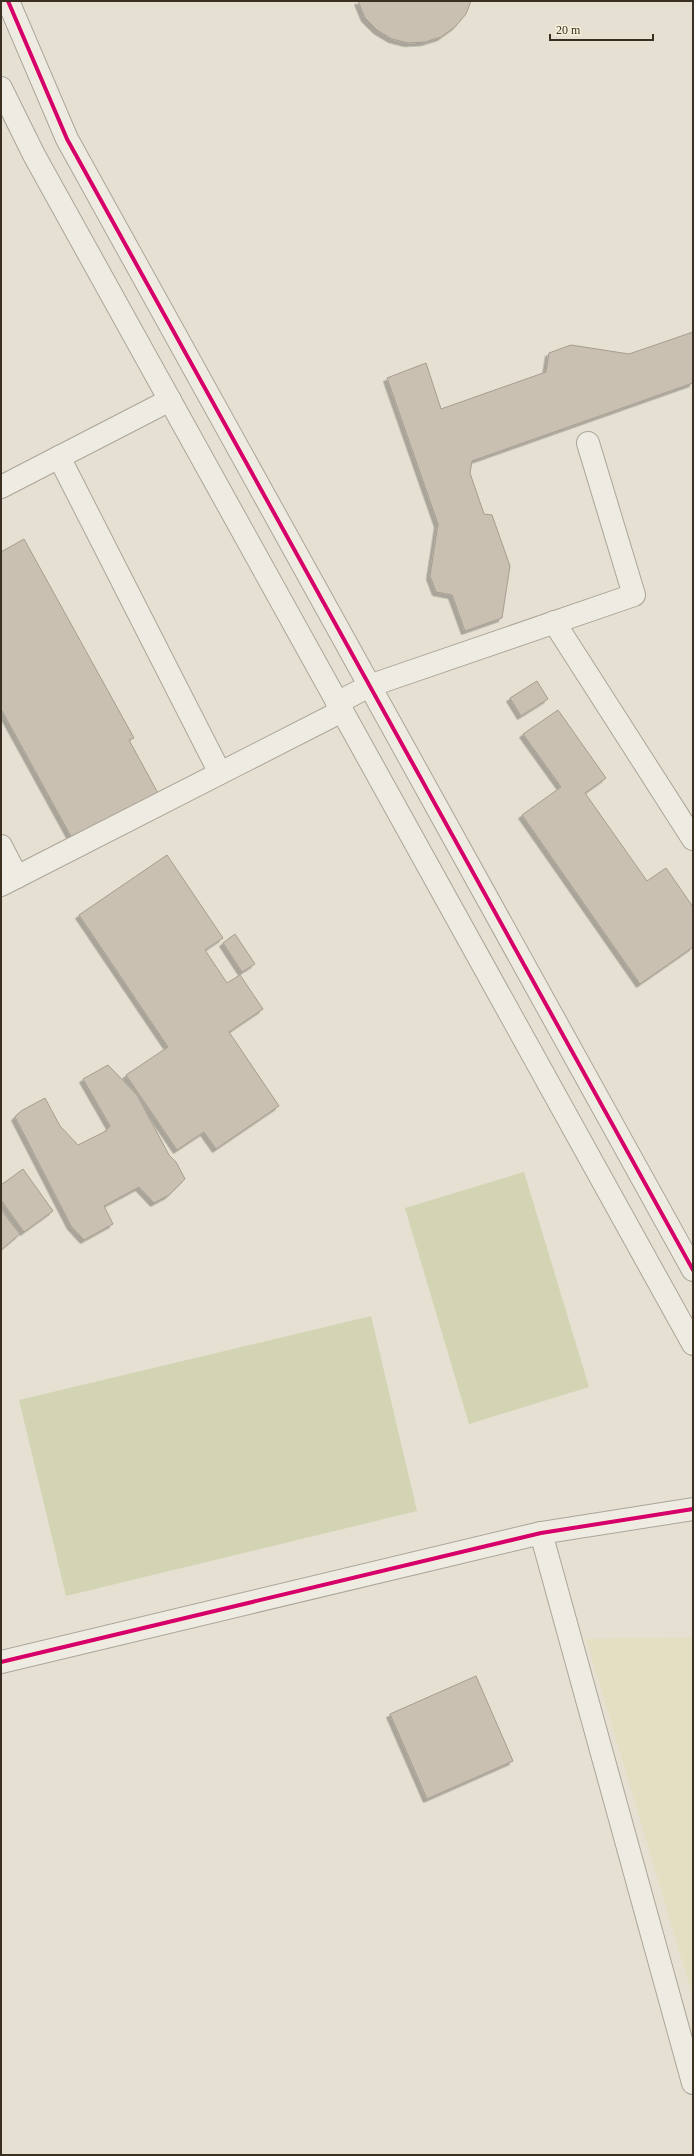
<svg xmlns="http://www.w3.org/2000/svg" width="694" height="2156" viewBox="0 0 694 2156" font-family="'Times New Roman',serif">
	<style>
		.farmland { fill: #e4dfc2 }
		.green { fill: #d2d4b4 }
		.building { fill: #c9c0b2; stroke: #a69c90; filter: url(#shadow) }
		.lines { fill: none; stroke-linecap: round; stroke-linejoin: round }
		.minor-casing { stroke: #aba599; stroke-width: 24 }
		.tertiary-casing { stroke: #aba599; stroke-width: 24 }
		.minor { stroke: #eeebe2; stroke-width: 22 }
		.tertiary { stroke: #eeebe2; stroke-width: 22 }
		.cycleway-casing { stroke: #f5efd8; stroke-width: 6 }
		.cycleway { stroke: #d6006c; stroke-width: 4 }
	</style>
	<defs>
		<filter id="shadow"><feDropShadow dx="-3.5" dy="3.5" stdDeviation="0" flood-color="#0004"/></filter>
	</defs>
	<rect width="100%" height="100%" fill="#e5e0d1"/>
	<path class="farmland" d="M 693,1637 L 693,1997 L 586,1639 Z"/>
	<g class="green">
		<path d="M 524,1172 L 589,1387 L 469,1424 L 405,1208 Z"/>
		<path d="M 371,1316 L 417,1511 L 66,1596 L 19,1400 Z"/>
	</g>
	<g class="building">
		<path d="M 358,1 L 471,1 L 466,14 L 455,27 L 441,37 L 425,42 L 408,43 L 392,39 L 377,30 L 365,18 Z"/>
		<path d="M 693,332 L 693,383 L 472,461 L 470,473 L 484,514 L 492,515 L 510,566 L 502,618 L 465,631 L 452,595 L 436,592 L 430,576 L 438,524 L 387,378 L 426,363 L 441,409 L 546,372 L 549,353 L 571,345 L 629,354 Z"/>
		<path d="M 24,539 L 134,738 L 129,740 L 159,795 L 74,842 L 1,709 L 1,552 Z"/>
		<path d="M 537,681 L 548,699 L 521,716 L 510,698 Z"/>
		<path d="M 558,710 L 606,778 L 585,793 L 647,881 L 666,868 L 693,907 L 693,947 L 640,984 L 522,815 L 561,787 L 523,734 Z"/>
		<path d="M 167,855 L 223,938 L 205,950 L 227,983 L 240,975 L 263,1009 L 229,1032 L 279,1106 L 216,1149 L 204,1132 L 177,1150 L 126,1075 L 168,1047 L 79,915 Z"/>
		<path d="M 235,934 L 255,964 L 242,972 L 223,943 Z"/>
		<path d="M 108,1065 L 137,1095 L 169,1155 L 176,1162 L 185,1179 L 169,1195 L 154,1203 L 139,1187 L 104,1206 L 113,1224 L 84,1240 L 71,1226 L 15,1117 L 21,1111 L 45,1098 L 60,1126 L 78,1145 L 106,1131 L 110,1126 L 83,1079 Z"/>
		<path d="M 23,1169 L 53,1211 L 24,1232 L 1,1200 L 1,1185 Z"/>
		<path d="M 1,1210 L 20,1234 L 1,1250 Z"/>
		<path d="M 476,1676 L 513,1761 L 427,1799 L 390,1714 Z"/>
	</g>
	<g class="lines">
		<g class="minor-casing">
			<g id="minor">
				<path d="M 59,457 L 220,773"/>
				<path d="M 1,487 L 170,400"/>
				<path d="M 554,622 L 693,839"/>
				<path d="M 337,703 L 369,686 L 634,595 L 588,443"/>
				<path d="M 1,846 L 17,877"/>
				<path d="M 1,885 L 342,711"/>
				<path d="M 541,1533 L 693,2083"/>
				<path d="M 1,1662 L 541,1533 L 693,1509"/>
			</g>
		</g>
		<g class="tertiary-casing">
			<g id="tertiary">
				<path d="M 8,1 L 67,139 L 693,1270"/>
				<path d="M 1,88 L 34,155 L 693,1344"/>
			</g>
		</g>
		<use href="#minor" class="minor"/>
		<use href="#tertiary" class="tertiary"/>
		<g class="cycleway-casing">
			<g id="cycleway">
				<path d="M 8,1 L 67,139 L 693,1270"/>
				<path d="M 1,1662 L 541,1533 L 693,1509"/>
			</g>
		</g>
		<use href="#cycleway" class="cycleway"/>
	</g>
	<rect width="694" height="2156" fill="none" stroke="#3a2f21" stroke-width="4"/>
	<path d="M550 34v6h103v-6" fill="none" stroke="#3a2f21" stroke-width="2"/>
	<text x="556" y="34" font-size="12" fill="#3a2f21" stroke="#f5efd8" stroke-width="3" paint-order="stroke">20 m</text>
</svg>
